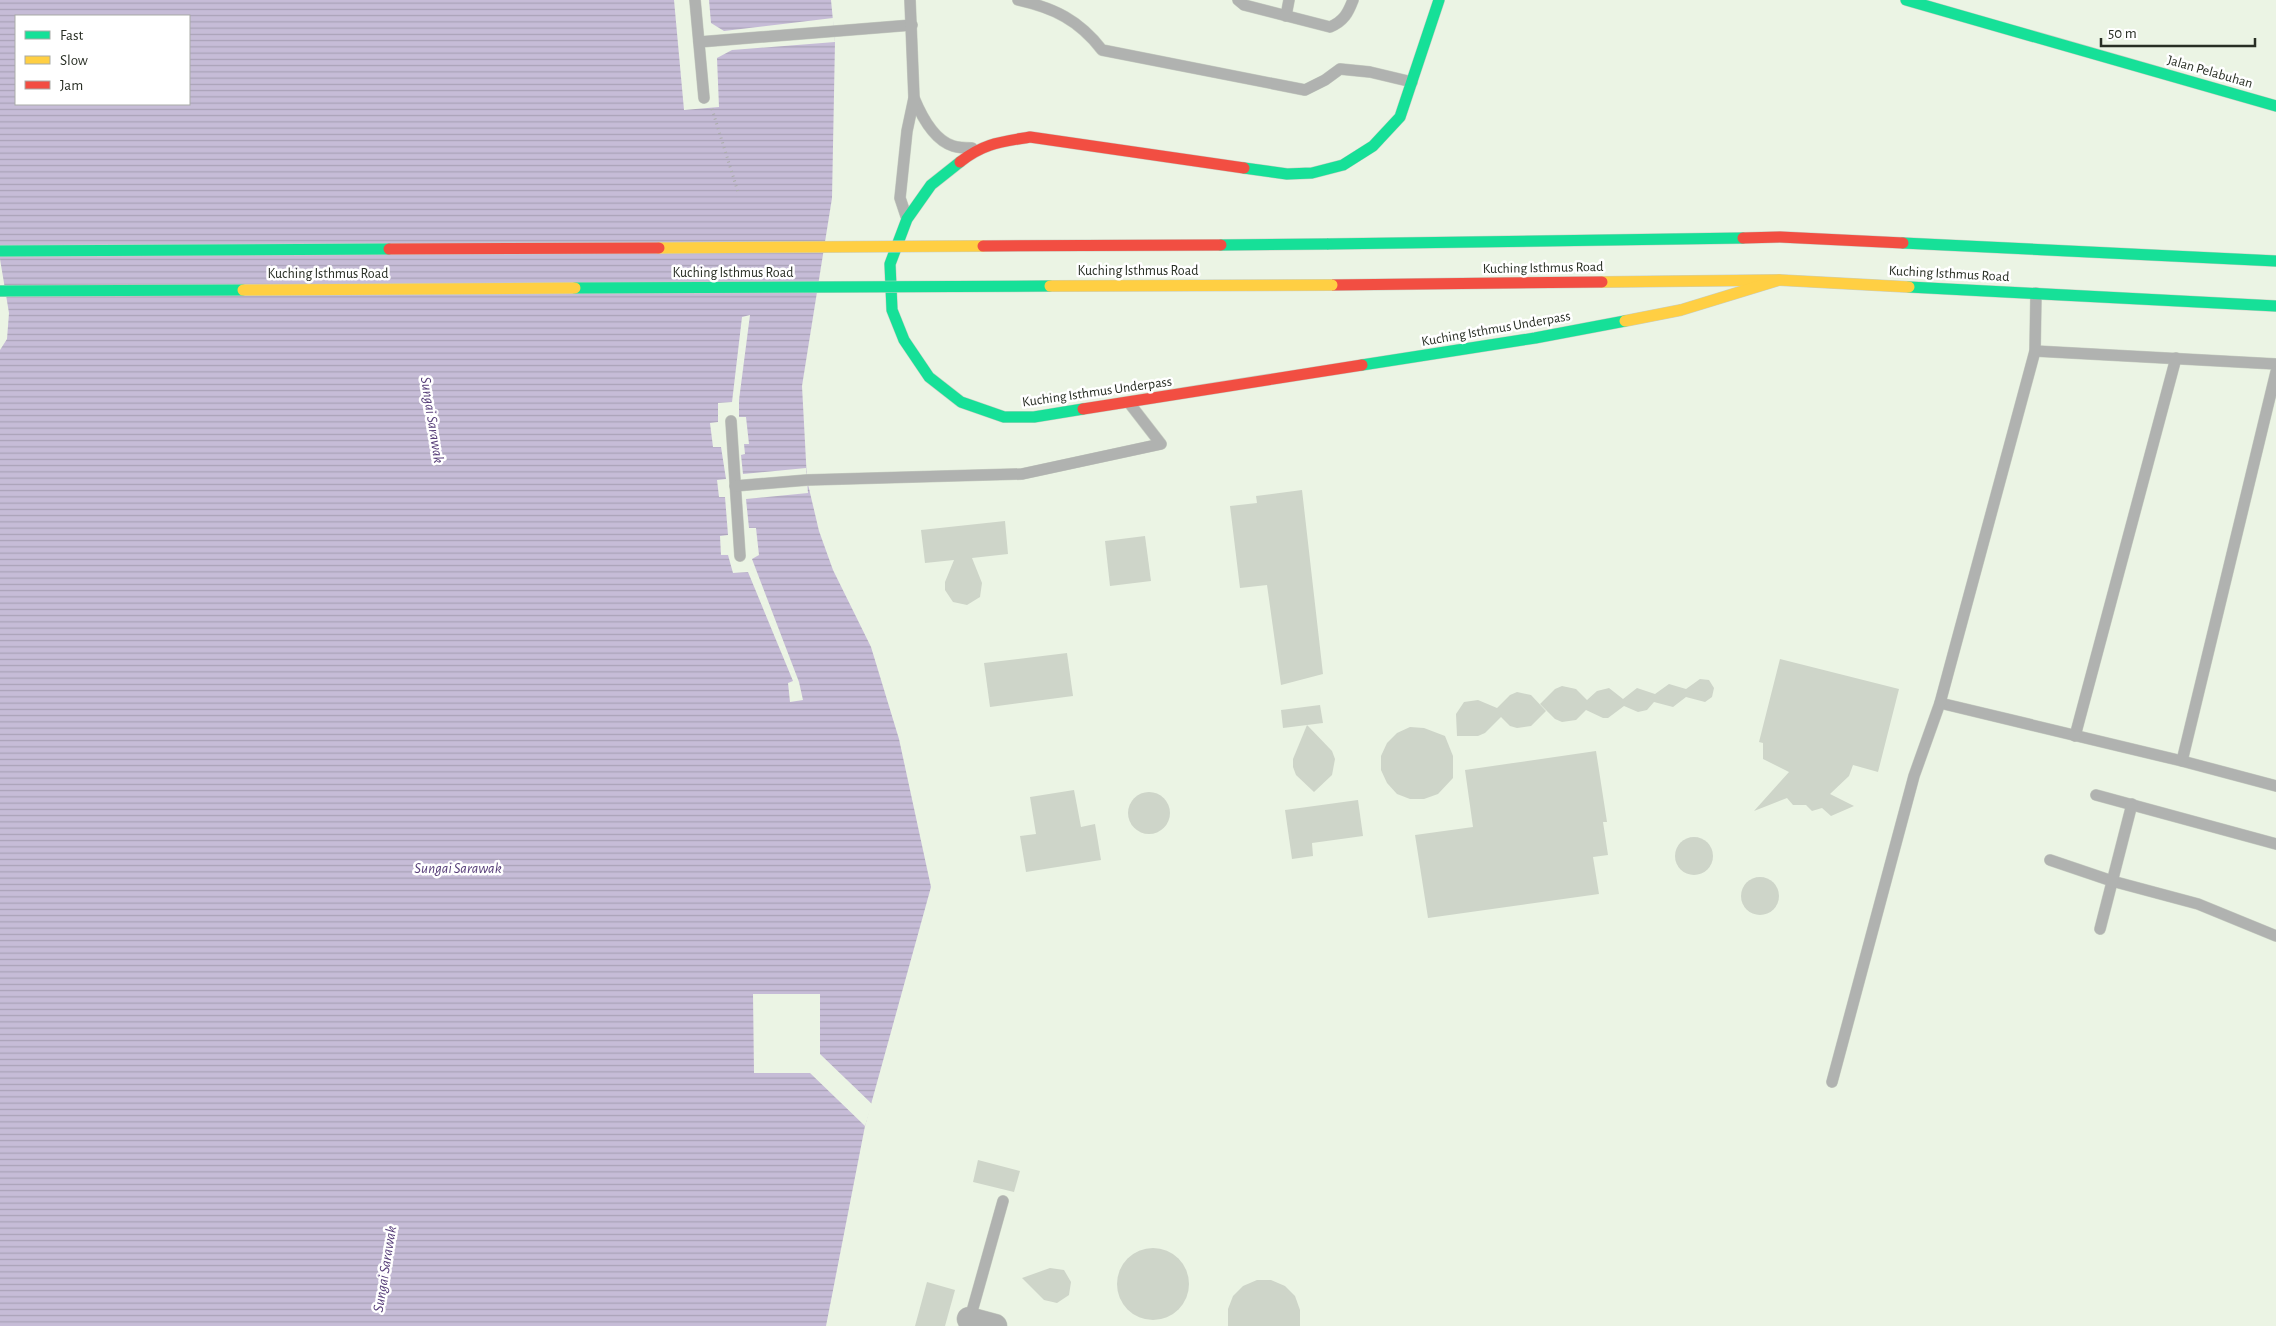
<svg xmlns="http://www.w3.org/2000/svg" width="2276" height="1326" viewBox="0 0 2276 1326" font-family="'Alegreya Sans',sans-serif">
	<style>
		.water { fill: url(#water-rules); fill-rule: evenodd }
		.pier { fill: #ebf4e4 }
		.building { fill: #ced5c9 }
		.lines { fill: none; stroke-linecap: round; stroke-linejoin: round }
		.lane-casing { stroke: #c8cfc3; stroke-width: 12 }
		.street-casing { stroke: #c8cfc3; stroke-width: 25 }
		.fast-casing { stroke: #c8cfc3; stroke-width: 12 }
		.slow-casing { stroke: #c8cfc3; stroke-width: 12 }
		.jam-casing { stroke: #c8cfc3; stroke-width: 12 }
		.path { stroke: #acaeab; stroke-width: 3; stroke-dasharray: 1 4; stroke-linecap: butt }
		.lane { stroke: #b0b2b0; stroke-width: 11 }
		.street { stroke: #b0b2b0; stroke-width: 24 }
		.fast { stroke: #16e098; stroke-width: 11 }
		.slow { stroke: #ffcf43; stroke-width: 11 }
		.jam { stroke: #f24e42; stroke-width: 11 }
		.fast-bridge-casing { stroke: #c8cfc3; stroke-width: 12; stroke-linecap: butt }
		.slow-bridge-casing { stroke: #c8cfc3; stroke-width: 12; stroke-linecap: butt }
		.jam-bridge-casing { stroke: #c8cfc3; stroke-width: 12; stroke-linecap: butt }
		.fast-bridge { stroke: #16e098; stroke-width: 11 }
		.slow-bridge { stroke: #ffcf43; stroke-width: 11 }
		.jam-bridge { stroke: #f24e42; stroke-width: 11 }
		.labels { text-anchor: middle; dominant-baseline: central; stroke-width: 5; stroke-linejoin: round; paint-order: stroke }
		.street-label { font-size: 14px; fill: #282e24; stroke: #fff }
		.water-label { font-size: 15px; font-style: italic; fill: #563d78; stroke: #fff }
	</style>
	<defs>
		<pattern id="water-rules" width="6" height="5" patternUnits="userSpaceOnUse" patternTransform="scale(1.25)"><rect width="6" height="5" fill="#c6bcd7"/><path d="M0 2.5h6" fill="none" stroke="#aaa2b8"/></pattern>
	</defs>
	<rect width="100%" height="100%" fill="#ebf4e4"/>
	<path class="water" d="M 0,0 L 831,0 L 835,42 L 832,198 L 802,386 L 807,480 L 819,531 L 833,570 L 871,647 L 899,739 L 931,887 L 865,1126 L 826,1326 L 0,1326 L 0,350 L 7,339 L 9,313 L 0,259 ZM 16,16 L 189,16 L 189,104 L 16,104 Z"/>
	<g class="pier">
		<path d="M 674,0 L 709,0 L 711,23 L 724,31 L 833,18 L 835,42 L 732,50 L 717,58 L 719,107 L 684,110 Z"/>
		<path d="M 750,315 L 739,400 L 739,417 L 746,417 L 749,444 L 744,444 L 745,454 L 741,455 L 743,474 L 806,468 L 808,493 L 746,499 L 749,528 L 756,528 L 759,555 L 752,559 L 799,682 L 803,700 L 790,702 L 788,683 L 793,681 L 748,572 L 733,573 L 728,555 L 721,555 L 720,536 L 728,535 L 725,497 L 719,497 L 717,480 L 726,479 L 721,447 L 713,447 L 710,423 L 718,422 L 718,403 L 732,402 L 742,317 Z"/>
		<path d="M 753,994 L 820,994 L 820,1054 L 872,1104 L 865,1126 L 810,1073 L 754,1073 Z"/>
	</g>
	<g class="building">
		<path d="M 1302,490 L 1323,674 L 1281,685 L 1267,585 L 1240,588 L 1230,506 L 1257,503 L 1256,496 Z"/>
		<path d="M 1005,521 L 1008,554 L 972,558 L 982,583 L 980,597 L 967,605 L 953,602 L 945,590 L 945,582 L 954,560 L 925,563 L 921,530 Z"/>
		<path d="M 1145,536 L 1151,581 L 1110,586 L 1105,541 Z"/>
		<path d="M 1067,653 L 1073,696 L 990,707 L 984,663 Z"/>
		<path d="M 1780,659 L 1899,689 L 1878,772 L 1853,765 L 1849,776 L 1830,794 L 1854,806 L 1831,816 L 1822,808 L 1812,811 L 1806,805 L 1793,805 L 1787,798 L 1754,811 L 1789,772 L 1763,759 L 1763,743 L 1759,742 Z"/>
		<path d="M 1700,679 L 1709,680 L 1714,688 L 1712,697 L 1705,702 L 1686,697 L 1673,707 L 1654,702 L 1647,710 L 1638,712 L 1624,706 L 1608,718 L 1603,718 L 1586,710 L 1576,720 L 1562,722 L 1555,719 L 1540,704 L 1555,689 L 1562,686 L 1576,689 L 1587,700 L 1597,691 L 1609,688 L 1623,699 L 1637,688 L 1655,694 L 1669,684 L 1686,689 Z"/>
		<path d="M 1517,692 L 1531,695 L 1546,711 L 1531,726 L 1517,728 L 1510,726 L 1501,717 L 1485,733 L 1478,736 L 1457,736 L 1456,714 L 1464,702 L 1478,700 L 1497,708 L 1510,695 Z"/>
		<path d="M 1320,705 L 1323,723 L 1283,728 L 1281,710 Z"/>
		<path d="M 1307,725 L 1332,751 L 1335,759 L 1332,775 L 1314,792 L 1296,775 L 1293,767 L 1293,759 Z"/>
		<path d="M 1410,727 L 1424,728 L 1445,736 L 1453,756 L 1453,778 L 1438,794 L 1424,799 L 1410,799 L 1397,794 L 1387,783 L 1381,770 L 1381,756 L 1387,743 L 1397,733 Z"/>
		<path d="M 1596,751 L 1607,822 L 1603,822 L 1608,855 L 1593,857 L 1599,894 L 1428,918 L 1415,835 L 1473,827 L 1465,770 Z"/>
		<path d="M 1074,790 L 1081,827 L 1095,824 L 1101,860 L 1026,872 L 1020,836 L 1036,834 L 1030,797 Z"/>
		<circle cx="1149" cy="813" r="21"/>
		<path d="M 1358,800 L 1363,836 L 1312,843 L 1313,856 L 1292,859 L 1285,810 Z"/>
		<circle cx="1694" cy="856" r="19"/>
		<circle cx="1760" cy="896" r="19"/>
		<path d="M 978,1160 L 1020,1171 L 1014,1192 L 973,1182 Z"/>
		<circle cx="1153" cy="1284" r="36"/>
		<path d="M 1050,1268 L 1064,1270 L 1071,1282 L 1069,1295 L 1057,1303 L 1044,1300 L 1022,1278 Z"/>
		<path d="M 1257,1280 L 1271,1280 L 1285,1286 L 1295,1296 L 1300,1310 L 1300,1326 L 1228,1326 L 1228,1309 L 1233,1296 L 1243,1286 Z"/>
		<path d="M 927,1282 L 955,1290 L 945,1326 L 915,1326 Z"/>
	</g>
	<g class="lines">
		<g class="lane-casing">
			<g id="lane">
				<path d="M 695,0 L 704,98"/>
				<path d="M 1018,0 C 1054,8 1079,20 1102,50 L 1305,90 L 1325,80 L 1340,69 L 1370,72 L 1412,82"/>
				<path d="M 1238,0 L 1244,5 L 1330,27 C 1344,21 1348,13 1353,0"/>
				<path d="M 1286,16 L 1289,0"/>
				<path d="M 699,42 L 912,25"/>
				<path d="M 914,98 C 921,115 934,140 953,146 C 959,148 966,148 972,148"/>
				<path d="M 906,216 L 900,198 L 907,131 L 914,98 L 910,0"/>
				<path d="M 2035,351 L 2276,364"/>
				<path d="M 731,421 L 740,556"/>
				<path d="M 735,486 L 807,480 L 1022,474 L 1161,444 L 1130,404"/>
				<path d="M 1940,703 L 2182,761 L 2276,786"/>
				<path d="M 2075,736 L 2176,358"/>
				<path d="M 2182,761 L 2276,372"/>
				<path d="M 2096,795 L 2276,844"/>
				<path d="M 2050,860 L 2112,881 L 2198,904 L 2276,936"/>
				<path d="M 2100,929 L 2132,804"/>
				<path d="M 1832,1082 L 1914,776 L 1940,703 L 2035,351 L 2036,293"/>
				<path d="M 969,1322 L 1003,1201"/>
			</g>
		</g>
		<g class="street-casing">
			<path id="street" d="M 969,1319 L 995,1326"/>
		</g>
		<g class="fast-casing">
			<g id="fast">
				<path d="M 1906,0 L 2276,106"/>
				<path d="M 960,162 L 931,185 L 907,219 L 890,264 L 892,310 L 904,340 L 929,377 L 961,402 L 1004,417 L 1034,417 L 1083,409"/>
				<path d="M 1244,168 L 1287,174 L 1312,173 L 1343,165 L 1373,146 L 1400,117 L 1439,0"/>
				<path d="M 1903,243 L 2276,261"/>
				<path d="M 1327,244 L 1743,238"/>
				<path d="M 1909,287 L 2276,306"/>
				<path d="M 1362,365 L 1535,338 L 1625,321"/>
			</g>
		</g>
		<g class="slow-casing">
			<g id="slow">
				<path d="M 1602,282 L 1779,280 L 1909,287"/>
				<path d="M 1625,321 L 1681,310 L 1779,280"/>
			</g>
		</g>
		<g class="jam-casing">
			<g id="jam">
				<path d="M 960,162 C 984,143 1001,142 1030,137 L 1244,168"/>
				<path d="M 1743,238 L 1780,237 L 1903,243"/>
				<path d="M 1332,285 L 1602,282"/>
				<path d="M 1083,409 L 1362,365"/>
			</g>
		</g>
		<path class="path" d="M 712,109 L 738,192"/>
		<use href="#lane" class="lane"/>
		<use href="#street" class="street"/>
		<use href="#fast" class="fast"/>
		<use href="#slow" class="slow"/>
		<use href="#jam" class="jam"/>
		<g class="fast-bridge-casing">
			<g id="fast-bridge">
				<path d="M 1221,245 L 1327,244"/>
				<path d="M 0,251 L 389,249"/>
				<path d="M 575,288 L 1050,286"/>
				<path d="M 0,291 L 243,290"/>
			</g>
		</g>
		<g class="slow-bridge-casing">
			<g id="slow-bridge">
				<path d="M 659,248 L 983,246"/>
				<path d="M 1050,286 L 1332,285"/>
				<path d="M 243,290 L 575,288"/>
			</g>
		</g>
		<g class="jam-bridge-casing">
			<g id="jam-bridge">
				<path d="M 983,246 L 1221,245"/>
				<path d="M 389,249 L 659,248"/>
			</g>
		</g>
		<use href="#fast-bridge" class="fast-bridge"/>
		<use href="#slow-bridge" class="slow-bridge"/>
		<use href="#jam-bridge" class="jam-bridge"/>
	</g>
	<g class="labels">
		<g class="street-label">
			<text transform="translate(2210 72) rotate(16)">Jalan Pelabuhan</text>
			<text transform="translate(1543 268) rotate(-1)">Kuching Isthmus Road</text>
			<text x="1138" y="271">Kuching Isthmus Road</text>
			<text x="733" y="273">Kuching Isthmus Road</text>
			<text x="328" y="274">Kuching Isthmus Road</text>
			<text transform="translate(1949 274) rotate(3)">Kuching Isthmus Road</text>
			<text transform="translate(1496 329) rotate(-10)">Kuching Isthmus Underpass</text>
			<text transform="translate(1097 392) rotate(-8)">Kuching Isthmus Underpass</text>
		</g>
		<g class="water-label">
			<text transform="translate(432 420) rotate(81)">Sungai Sarawak</text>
			<text x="458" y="868">Sungai Sarawak</text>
			<text transform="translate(385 1269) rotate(-81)">Sungai Sarawak</text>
		</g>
	</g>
	<rect x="15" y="15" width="175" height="90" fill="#ffffff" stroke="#a9aba7"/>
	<rect x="25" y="31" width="25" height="8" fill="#16e098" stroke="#a9aba7"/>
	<text x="60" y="40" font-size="15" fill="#282e24">Fast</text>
	<rect x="25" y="56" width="25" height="8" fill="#ffcf43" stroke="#a9aba7"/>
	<text x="60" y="65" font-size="15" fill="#282e24">Slow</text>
	<rect x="25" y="81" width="25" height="8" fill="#f24e42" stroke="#a9aba7"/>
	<text x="60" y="90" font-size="15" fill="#282e24">Jam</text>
	<path d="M2101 38v8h154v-8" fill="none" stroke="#282e24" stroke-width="2.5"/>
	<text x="2108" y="38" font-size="15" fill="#282e24" stroke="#ffffff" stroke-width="4" paint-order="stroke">50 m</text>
</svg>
